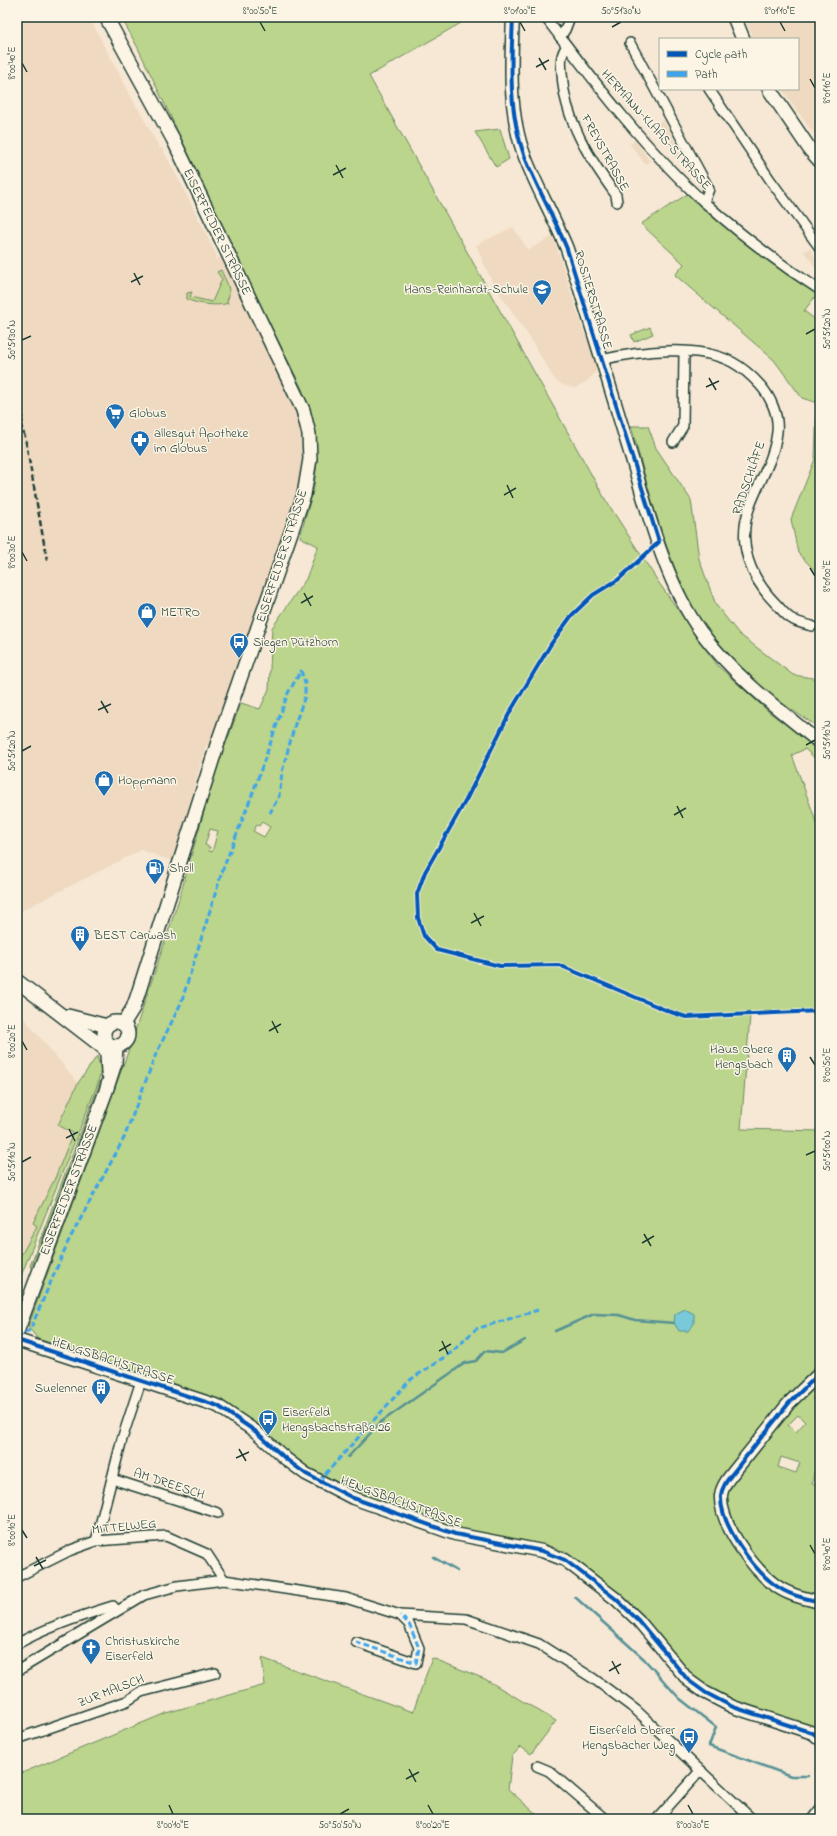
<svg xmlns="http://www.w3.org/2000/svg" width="837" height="1836" viewBox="0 0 837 1836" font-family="'Indie Flower',sans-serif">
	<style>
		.built { fill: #efd9c0 }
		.green { fill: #bbd58c; stroke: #6d8960; fill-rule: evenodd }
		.water { fill: #7ac9d8; stroke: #569196 }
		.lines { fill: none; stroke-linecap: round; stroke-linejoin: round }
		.stream { stroke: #569196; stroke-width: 2.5 }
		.minor-casing { stroke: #1f3d34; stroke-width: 12 }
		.tertiary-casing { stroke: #1f3d34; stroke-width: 15 }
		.secondary-casing { stroke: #1f3d34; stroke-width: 16 }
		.minor { stroke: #fcf5e5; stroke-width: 9 }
		.tertiary { stroke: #fcf5e5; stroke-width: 12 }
		.secondary { stroke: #fcf5e5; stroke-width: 13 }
		.rail { stroke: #1f3d34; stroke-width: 2.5; stroke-dasharray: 6 3; stroke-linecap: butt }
		.quiet { stroke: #3da4eb; stroke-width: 3; stroke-dasharray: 6 3; stroke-linecap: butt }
		.cycleway-casing { stroke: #fcf5e5; stroke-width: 6 }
		.cycleway { stroke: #0057b8; stroke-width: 4 }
		.ticks { fill: none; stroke: #1f3d34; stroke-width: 1.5 }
		.labels { text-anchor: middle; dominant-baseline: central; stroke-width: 3; stroke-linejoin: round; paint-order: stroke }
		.street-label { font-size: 13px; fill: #1f3d34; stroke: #fcf5e5 }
		.poi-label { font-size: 13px; fill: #1f3d34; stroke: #fcf5e5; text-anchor: start }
		.neatline { fill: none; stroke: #1f3d34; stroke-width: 1.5 }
		.ticks-label { font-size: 10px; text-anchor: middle; fill: #1f3d34 }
	</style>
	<rect width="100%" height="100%" fill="#f6e8d4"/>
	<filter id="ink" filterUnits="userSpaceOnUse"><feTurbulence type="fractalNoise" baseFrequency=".025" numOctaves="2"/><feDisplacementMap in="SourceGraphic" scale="8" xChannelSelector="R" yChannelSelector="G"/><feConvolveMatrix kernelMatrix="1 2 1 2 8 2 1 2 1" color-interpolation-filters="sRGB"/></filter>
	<g filter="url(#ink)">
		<g class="built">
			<path d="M 17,17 L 89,17 L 137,108 L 138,108 L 160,149 L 162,148 L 183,188 L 217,256 L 215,260 L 227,253 L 292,384 L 310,459 L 214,746 L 206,745 L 173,861 L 141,850 L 17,913 Z"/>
			<path d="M 744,17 L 820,17 L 820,143 L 782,89 L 798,89 L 798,39 L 754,39 Z"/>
			<path d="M 664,120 L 682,156 L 676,159 L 657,123 Z"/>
			<path d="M 635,140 L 650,161 L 645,164 L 630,144 Z"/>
			<path d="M 513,227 L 528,250 L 553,236 L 584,333 L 591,348 L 598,370 L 587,381 L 575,388 L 563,385 L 556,381 L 552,375 L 526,332 L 493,284 L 476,245 Z"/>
			<path d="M 809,248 L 820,263 L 820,273 L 804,252 Z"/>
			<path d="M 17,1010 L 78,1083 L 58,1125 L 77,1134 L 17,1286 Z"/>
		</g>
		<g class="green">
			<path d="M 121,17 L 465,17 L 466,20 L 369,76 L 605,499 L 659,583 L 718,666 L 769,712 L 809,742 L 820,753 L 820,763 L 805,749 L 792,755 L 820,832 L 820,1011 L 750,1016 L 741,1129 L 820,1131 L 820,1392 L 819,1391 L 812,1399 L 818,1405 L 820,1404 L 820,1473 L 814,1472 L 812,1484 L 820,1485 L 820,1732 L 733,1703 L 692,1678 L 641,1617 L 580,1564 L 546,1547 L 461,1531 L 352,1490 L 303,1465 L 247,1418 L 212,1397 L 38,1339 L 28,1327 L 128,1052 L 179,899 L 215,773 L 241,703 L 260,709 L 269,689 L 272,628 L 306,579 L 318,546 L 300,537 L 314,487 L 317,462 L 313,422 L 302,389 L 261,306 L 138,48 ZM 262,822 L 270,827 L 264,837 L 253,831 L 257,825 L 259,826 ZM 210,829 L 218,831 L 212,852 L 209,851 L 210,847 L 205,845 ZM 798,1415 L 805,1422 L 796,1432 L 788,1425 ZM 781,1457 L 800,1463 L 796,1473 L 778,1467 Z"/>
			<path d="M 500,129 L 509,159 L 496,167 L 475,132 Z"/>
			<path d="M 689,193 L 817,294 L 804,311 L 820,323 L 820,576 L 798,553 L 791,519 L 815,459 L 817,403 L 802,398 L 774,360 L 675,275 L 684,264 L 641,224 Z"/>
			<path d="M 221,270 C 225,280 233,290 227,301 L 228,303 C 219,307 195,304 187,299 L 187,293 L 192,292 L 190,297 L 212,302 L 222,279 L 217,272 Z"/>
			<path d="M 650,327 L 653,334 L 634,342 L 631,335 Z"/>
			<path d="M 631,426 L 648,426 L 656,448 L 691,500 L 699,559 L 716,605 L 739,634 L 793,675 L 820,679 L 820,728 C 781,704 745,678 716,642 C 672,588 650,493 631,426 Z"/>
			<path d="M 97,1056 L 101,1069 L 98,1083 L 17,1286 L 17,1263 L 37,1226 L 33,1223 L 55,1178 L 73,1133 L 58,1125 L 78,1083 Z"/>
			<path d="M 105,1068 L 100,1087 L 31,1268 L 30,1266 Z"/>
			<path d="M 262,1658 L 413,1712 L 432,1658 L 485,1679 L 556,1721 L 531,1754 L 521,1747 L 512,1756 L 508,1789 L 542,1819 L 17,1819 L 17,1775 L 166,1713 L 265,1685 Z"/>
		</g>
		<path class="water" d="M 685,1309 L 694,1314 L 694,1324 L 688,1331 L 679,1331 L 674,1323 L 675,1314 Z"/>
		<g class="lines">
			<g class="stream">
				<path d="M 555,1331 L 594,1314 L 619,1315 L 635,1320 L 674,1323"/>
				<path d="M 348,1457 L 381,1422 L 465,1363 L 476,1361 L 485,1351 L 502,1353 L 525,1340"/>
				<path d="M 433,1557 L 457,1571"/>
				<path d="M 575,1597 L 644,1659 L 679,1698 L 716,1727 L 709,1746 L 791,1776 L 808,1776"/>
			</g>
			<g class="minor-casing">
				<g id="minor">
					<path d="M 545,17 C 593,80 645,149 704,202 C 740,234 779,264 820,290"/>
					<path d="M 560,37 L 565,30 L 570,17"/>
					<path d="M 630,43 L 709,189 L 704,202"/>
					<path d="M 567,46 C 560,55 561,63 562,73 C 564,119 589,158 616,195 L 617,202"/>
					<path d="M 709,89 L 771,181 L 820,248"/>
					<path d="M 601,360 C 639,351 697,344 732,362 C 743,368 752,376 760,385 C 771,397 779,416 777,432 C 774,460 759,481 750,506 C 736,543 750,578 777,605 C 781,609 786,616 792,619 C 798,623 805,624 812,626"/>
					<path d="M 673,442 L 683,426 L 684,352"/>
					<path d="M 112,1479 L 218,1513"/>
					<path d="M 96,1541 L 122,1439 L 141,1381"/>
					<path d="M 17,1577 L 71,1550 L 96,1541 L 166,1536 L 207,1554 L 224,1580"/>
					<path d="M 356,1642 L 416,1663 L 419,1648 L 409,1624 L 400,1615"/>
					<path d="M 17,1644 C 47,1627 80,1616 113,1606 L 116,1610"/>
					<path d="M 17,1671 L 144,1595 L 177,1586 L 224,1580 L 346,1598 L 400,1615 L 466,1619 L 539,1644 L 594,1679 L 636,1710 L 752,1819"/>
					<path d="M 17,1739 L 127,1701 L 141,1692 L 215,1673"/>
					<path d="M 537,1766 L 549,1771 L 605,1819"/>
					<path d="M 657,1819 L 701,1770"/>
					<path d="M 812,1819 L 820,1809"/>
				</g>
			</g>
			<g class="tertiary-casing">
				<g id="tertiary">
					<path d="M 513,17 C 511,62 508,114 525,157 C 537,188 554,217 567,249 C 590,319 611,391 633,462 C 649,517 667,586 701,632 C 734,676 778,709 820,743"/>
					<path d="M 17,1340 L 218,1406 L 255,1431 L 286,1459 L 306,1474 L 353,1498 L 455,1534 L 542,1551 L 565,1560 L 616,1599 L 638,1620 L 688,1680 L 706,1693 L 733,1707 L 813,1733 L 820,1739"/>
					<path d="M 820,1373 L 789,1403 L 732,1474 C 727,1480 722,1487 721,1495 C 719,1523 753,1569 775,1585 C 788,1595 804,1598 820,1602"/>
				</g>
			</g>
			<g class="secondary-casing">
				<g id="secondary">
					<path d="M 106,17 L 173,139 L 303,410 L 309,434 L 310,459 L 304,495 L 218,742 L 137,997 L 133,1008 L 123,1024"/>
					<path d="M 734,17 L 743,39"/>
					<path d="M 769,89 L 811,151 L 820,161"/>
					<path d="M 17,981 L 104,1048 L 107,1053 L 108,1073"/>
					<path d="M 68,1016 L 107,1026"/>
					<circle cx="116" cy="1034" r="12"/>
					<path d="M 17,1332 L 106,1091 L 115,1063 L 116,1046"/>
				</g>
			</g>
			<use href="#minor" class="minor"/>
			<use href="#tertiary" class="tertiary"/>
			<use href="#secondary" class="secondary"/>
			<g class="rail">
				<path d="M 17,395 L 23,422"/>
				<path d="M 17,415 L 25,437 L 47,560"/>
			</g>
			<g class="quiet">
				<path d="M 17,1338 L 30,1330 L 68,1242 L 124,1138 L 156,1054 L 181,1003 L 223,869 L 252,795 L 288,693 L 301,671 L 305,683 L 305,696 L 295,724 L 282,772 L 279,796 L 270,813"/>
				<path d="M 319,1481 L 410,1380 L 452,1352 L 476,1329 L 538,1310"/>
				<path d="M 356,1642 L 416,1663 L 419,1648 L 409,1624 L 400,1615"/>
			</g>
			<g class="cycleway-casing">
				<g id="cycleway">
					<path d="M 513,17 C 511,62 508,114 525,157 C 537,188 554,217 567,249 L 659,542 L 619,579 L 593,595 L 572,615 L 551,644 L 510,712 L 466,800 L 425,872 L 417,894 L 418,918 L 424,936 L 437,950 L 500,966 L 559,965 L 668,1011 L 686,1017 L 820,1011"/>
					<path d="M 17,1340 L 218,1406 L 255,1431 L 286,1459 L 306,1474 L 353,1498 L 455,1534 L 542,1551 L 565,1560 L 616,1599 L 638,1620 L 688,1680 L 706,1693 L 733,1707 L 813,1733 L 820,1739"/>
					<path d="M 820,1373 L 789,1403 L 732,1474 C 727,1480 722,1487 721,1495 C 719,1523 753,1569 775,1585 C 788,1595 804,1598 820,1602"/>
				</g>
			</g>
			<use href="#cycleway" class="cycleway"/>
		</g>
	</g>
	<path class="ticks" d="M 260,22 L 265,31M 520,22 L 525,31M 780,22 L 785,31M 612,27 L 621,22M 539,58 L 546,70M 22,63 L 27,72M 536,67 L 549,60M 810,79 L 815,88M 336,165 L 343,178M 333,175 L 346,168M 134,273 L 140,285M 131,282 L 143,276M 806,334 L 815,329M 22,340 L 31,336M 709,378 L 716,390M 706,387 L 719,381M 507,485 L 513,498M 504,495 L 516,488M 22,552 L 27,561M 810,568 L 815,576M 304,593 L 311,606M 301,603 L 313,596M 101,701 L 108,713M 98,710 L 111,704M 806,745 L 815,740M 22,751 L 31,746M 677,806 L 683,818M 674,815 L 686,808M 474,913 L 481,926M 471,923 L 484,916M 272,1021 L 278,1033M 269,1031 L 281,1024M 22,1041 L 27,1050M 810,1057 L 815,1065M 69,1129 L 75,1141M 66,1138 L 78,1132M 806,1155 L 815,1151M 22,1162 L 31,1157M 644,1234 L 651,1246M 642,1243 L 654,1236M 442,1341 L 448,1354M 439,1351 L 451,1344M 239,1449 L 246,1461M 236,1458 L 249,1452M 22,1530 L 27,1538M 810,1545 L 815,1554M 36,1557 L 43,1569M 34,1566 L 46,1560M 612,1661 L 619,1674M 609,1671 L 621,1664M 409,1769 L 416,1782M 406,1779 L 419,1772M 169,1805 L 173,1814M 428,1805 L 433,1814M 688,1805 L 693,1814M 340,1814 L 349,1809"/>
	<defs>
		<g id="school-pin" transform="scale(1)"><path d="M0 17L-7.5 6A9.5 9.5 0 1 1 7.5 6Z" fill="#1f6fb2" stroke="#fcf5e5"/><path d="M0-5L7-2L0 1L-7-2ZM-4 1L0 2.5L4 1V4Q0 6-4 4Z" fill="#fff"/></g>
		<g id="supermarket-pin" transform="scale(1)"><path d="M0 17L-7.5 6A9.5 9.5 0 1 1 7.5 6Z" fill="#1f6fb2" stroke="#fcf5e5"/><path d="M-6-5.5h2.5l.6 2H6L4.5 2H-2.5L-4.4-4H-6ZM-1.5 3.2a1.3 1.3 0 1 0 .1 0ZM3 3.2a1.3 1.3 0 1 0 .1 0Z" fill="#fff"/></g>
		<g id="pharmacy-pin" transform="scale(1)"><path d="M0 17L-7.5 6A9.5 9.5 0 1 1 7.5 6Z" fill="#1f6fb2" stroke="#fcf5e5"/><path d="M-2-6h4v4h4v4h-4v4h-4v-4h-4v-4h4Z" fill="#fff"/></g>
		<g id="shop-pin" transform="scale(1)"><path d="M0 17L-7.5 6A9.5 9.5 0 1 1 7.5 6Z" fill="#1f6fb2" stroke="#fcf5e5"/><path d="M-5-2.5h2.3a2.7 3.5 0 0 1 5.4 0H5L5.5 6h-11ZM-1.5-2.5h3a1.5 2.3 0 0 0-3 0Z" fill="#fff"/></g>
		<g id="bus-pin" transform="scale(1)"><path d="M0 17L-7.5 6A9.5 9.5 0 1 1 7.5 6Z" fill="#1f6fb2" stroke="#fcf5e5"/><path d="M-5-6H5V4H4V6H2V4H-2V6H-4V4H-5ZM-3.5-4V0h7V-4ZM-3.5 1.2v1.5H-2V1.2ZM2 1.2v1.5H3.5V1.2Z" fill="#fff"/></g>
		<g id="fuel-pin" transform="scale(1)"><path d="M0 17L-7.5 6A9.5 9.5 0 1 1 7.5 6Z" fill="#1f6fb2" stroke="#fcf5e5"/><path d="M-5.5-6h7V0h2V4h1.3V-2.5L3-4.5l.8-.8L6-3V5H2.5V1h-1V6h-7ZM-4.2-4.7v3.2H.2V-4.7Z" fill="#fff"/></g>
		<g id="building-pin" transform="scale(1)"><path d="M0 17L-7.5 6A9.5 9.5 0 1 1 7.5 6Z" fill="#1f6fb2" stroke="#fcf5e5"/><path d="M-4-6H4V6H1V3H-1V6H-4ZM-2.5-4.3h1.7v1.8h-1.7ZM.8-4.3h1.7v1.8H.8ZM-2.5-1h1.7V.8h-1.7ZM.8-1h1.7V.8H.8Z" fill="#fff"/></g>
		<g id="church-pin" transform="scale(1)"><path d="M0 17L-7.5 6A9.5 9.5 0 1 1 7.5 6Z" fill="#1f6fb2" stroke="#fcf5e5"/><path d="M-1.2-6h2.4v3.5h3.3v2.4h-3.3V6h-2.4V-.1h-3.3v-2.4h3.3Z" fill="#fff"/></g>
	</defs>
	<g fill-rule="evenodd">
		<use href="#school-pin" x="542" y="289"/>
		<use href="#supermarket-pin" x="115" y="413"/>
		<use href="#pharmacy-pin" x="140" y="440"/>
		<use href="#shop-pin" x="147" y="612"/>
		<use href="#bus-pin" x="239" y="642"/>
		<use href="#shop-pin" x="104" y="780"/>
		<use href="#fuel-pin" x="155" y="868"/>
		<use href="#building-pin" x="80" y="935"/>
		<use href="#building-pin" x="787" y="1056"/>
		<use href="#building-pin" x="101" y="1388"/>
		<use href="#bus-pin" x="268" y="1419"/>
		<use href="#church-pin" x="91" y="1648"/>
		<use href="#bus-pin" x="689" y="1737"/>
	</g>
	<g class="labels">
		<g class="street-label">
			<text transform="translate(656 130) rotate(48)">HERMANN-KLAAS-STRASSE</text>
			<text transform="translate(605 153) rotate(61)">FREYSTRASSE</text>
			<text transform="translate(217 232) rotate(64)">EISERFELDER STRASSE</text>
			<text transform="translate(593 300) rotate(73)">ROSTERSTRASSE</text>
			<text transform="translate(749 478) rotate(-71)">RADSCHLÄFE</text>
			<text transform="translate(282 556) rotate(-72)">EISERFELDER STRASSE</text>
			<text transform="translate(69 1190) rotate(-69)">EISERFELDER STRASSE</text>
			<text transform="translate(113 1361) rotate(18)">HENGSBACHSTRASSE</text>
			<text transform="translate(169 1484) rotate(18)">AM DREESCH</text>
			<text transform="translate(401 1502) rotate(20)">HENGSBACHSTRASSE</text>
			<text transform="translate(124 1527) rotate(-6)">MITTELWEG</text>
			<text transform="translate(111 1691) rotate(-21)">ZUR MALSCH</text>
		</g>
		<g class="poi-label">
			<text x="528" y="289" text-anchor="end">Hans-Reinhardt-Schule</text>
			<text x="129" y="413">Globus</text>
			<text x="154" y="433">allesgut Apotheke<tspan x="154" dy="15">im Globus</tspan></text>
			<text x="161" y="612">METRO</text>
			<text x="253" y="642">Siegen Pützhorn</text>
			<text x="118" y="780">Hoppmann</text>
			<text x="169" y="868">Shell</text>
			<text x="94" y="935">BEST Carwash</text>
			<text x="773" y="1049" text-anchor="end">Haus Obere<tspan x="773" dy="15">Hengsbach</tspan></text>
			<text x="87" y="1388" text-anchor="end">Suelenner</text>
			<text x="282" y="1412">Eiserfeld<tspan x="282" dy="15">Hengsbachstraße 26</tspan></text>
			<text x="105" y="1641">Christuskirche<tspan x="105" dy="15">Eiserfeld</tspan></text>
			<text x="675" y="1730" text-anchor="end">Eiserfeld Oberer<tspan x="675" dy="15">Hengsbacher Weg</tspan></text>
		</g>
	</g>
	<rect width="837" height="1836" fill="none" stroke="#fcf5e5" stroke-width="44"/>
	<rect x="659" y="38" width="140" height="52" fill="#fcf5e5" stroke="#a4ab9e"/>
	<rect x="667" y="51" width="20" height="6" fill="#0057b8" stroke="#a4ab9e"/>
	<text x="695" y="58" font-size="12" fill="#1f3d34">Cycle path</text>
	<rect x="667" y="71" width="20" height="6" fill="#3da4eb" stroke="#a4ab9e"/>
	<text x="695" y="78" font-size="12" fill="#1f3d34">Path</text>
	<rect x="22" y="22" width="793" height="1792" class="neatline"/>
	<g class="ticks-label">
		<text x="260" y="14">8°00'50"E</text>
		<text x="520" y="14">8°01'00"E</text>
		<text x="621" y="14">50°51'30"N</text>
		<text x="780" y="14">8°01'10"E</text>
		<text transform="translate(11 63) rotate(-90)" y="4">8°00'40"E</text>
		<text transform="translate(826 88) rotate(-90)" y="4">8°01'10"E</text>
		<text transform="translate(826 329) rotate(-90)" y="4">50°51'20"N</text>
		<text transform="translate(11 340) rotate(-90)" y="4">50°51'30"N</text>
		<text transform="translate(11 552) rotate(-90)" y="4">8°00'30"E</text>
		<text transform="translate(826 576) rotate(-90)" y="4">8°01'00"E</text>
		<text transform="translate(826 740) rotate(-90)" y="4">50°51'10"N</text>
		<text transform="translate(11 751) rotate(-90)" y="4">50°51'20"N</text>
		<text transform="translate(11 1041) rotate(-90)" y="4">8°00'20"E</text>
		<text transform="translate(826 1065) rotate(-90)" y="4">8°00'50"E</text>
		<text transform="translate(826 1151) rotate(-90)" y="4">50°51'00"N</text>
		<text transform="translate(11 1162) rotate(-90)" y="4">50°51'10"N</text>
		<text transform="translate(11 1530) rotate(-90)" y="4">8°00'10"E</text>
		<text transform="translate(826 1554) rotate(-90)" y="4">8°00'40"E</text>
		<text x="173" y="1828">8°00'10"E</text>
		<text x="340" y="1828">50°50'50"N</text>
		<text x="433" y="1828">8°00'20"E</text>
		<text x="693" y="1828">8°00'30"E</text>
	</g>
</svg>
